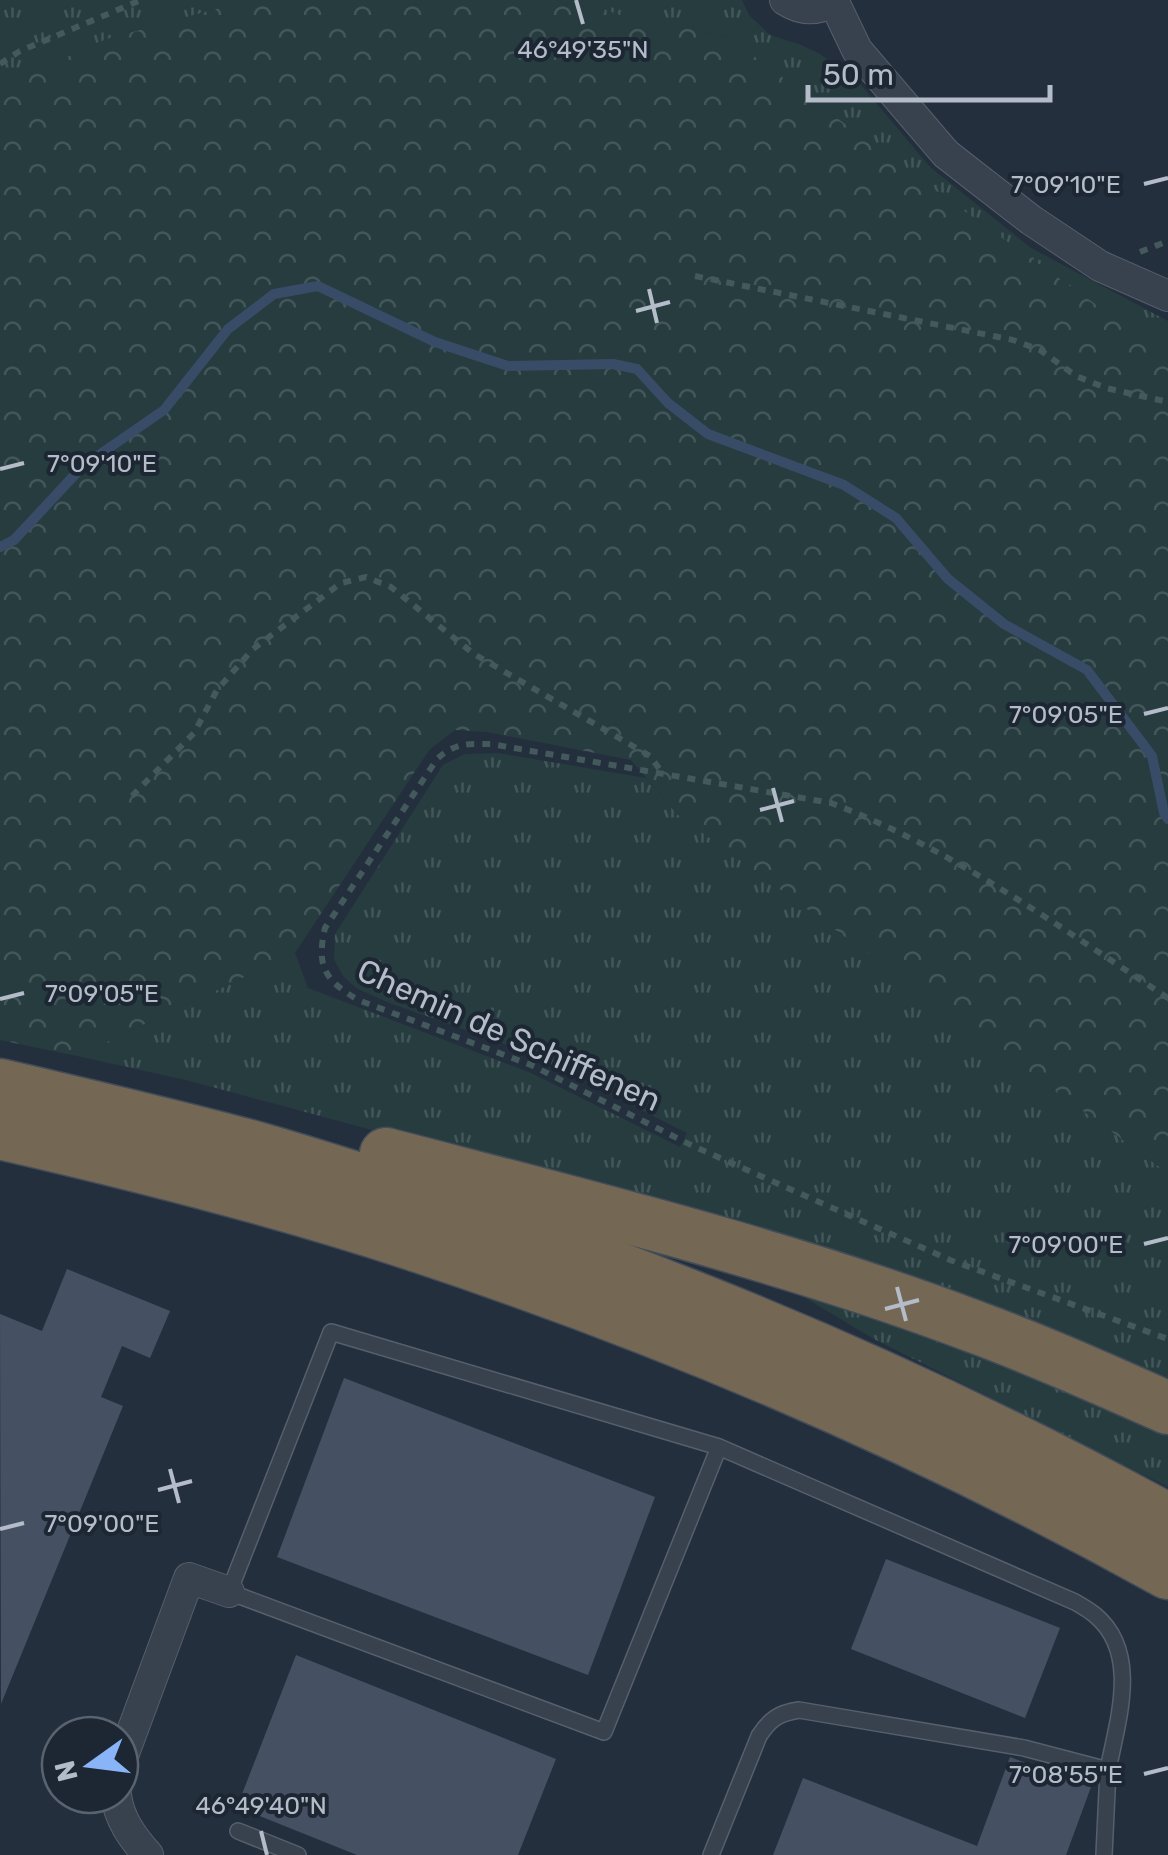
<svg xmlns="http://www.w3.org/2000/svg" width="1168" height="1855" viewBox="0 0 1168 1855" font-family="Rubik,sans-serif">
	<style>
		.grass { fill: url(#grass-tufts) }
		.forest { fill: url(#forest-crowns) }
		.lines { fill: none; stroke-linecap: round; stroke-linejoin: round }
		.stream { stroke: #394c67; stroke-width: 10 }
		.building { fill: #455162 }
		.lane-casing { stroke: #565f6c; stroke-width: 18 }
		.street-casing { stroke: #565f6c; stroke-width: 32 }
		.highway-casing { stroke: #434c59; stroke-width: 55 }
		.path { stroke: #44595c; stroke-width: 6; stroke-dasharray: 8 8; stroke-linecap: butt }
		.lane { stroke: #38414e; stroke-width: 15 }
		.street { stroke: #38414e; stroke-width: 30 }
		.highway { stroke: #746855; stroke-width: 52 }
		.ticks { fill: none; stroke: #b4bcc9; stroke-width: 4 }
		.labels { text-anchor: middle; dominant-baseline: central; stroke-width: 8; stroke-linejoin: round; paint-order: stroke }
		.street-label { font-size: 32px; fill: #b4bcc9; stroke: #1d2633 }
		.ticks-label { font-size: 25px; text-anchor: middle; fill: #b4bcc9; stroke: #1d2633; stroke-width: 8; stroke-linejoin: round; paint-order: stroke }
	</style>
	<defs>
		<pattern id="grass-tufts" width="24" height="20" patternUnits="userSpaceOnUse" patternTransform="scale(2.5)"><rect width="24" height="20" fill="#263c3f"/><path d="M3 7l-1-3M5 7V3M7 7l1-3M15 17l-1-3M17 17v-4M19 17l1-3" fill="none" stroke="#435659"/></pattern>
		<pattern id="forest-crowns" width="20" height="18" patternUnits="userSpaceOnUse" patternTransform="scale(2.5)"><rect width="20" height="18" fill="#263c3f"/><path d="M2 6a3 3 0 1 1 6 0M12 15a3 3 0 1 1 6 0" fill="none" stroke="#435659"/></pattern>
	</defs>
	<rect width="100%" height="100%" fill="#242f3e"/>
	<g class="grass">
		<path d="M 0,0 L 249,0 L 107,39 L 0,87 Z"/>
		<path d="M 553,0 L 742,0 L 749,15 L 770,35 L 801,45 L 820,54 L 861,85 L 930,167 L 1031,248 L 1168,321 L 1168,338 L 1108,314 L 922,181 L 728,37 Z"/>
		<path d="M 498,753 L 646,778 L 677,814 L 1168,1173 L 1168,1487 L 874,1339 L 648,1204 L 186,1080 L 77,1056 L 295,953 L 308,988 L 531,1073 L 680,1147 L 687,1133 L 522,1050 L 387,1002 L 356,988 L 343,976 L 334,959 L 335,934 L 443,765 L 465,754 Z"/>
	</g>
	<path class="forest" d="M 249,0 L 553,0 L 728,37 L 922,181 L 1108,313 L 1168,338 L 1168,1173 L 677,814 L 631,760 L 487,732 L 455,730 L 429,750 L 295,953 L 77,1056 L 0,1040 L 0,87 L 107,39 Z"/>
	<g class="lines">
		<path class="stream" d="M 0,547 L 14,540 L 83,466 L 164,410 L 228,329 L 274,294 L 318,286 L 435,342 L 508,366 L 613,364 L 637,369 L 668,403 L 708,434 L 844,485 L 896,518 L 948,579 L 1004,624 L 1087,670 L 1152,756 L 1164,813 L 1168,819"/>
	</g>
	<g class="building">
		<path d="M 67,1269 L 170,1311 L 150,1358 L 122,1346 L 101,1397 L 123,1406 L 1,1704 L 0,1314 L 42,1331 Z"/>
		<path d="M 344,1378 L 655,1497 L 588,1675 L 277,1557 Z"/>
		<path d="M 886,1559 L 1060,1628 L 1025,1718 L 851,1649 Z"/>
		<path d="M 296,1655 L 556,1759 L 518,1855 L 357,1855 L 237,1807 Z"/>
		<path d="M 1010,1757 L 1091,1787 L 1066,1855 L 773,1855 L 803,1778 L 977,1846 Z"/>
	</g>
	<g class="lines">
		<g class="lane-casing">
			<g id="lane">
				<path d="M 719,1447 L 604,1732 L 229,1592 L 331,1332 L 719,1447 L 1075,1602 C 1082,1606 1089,1610 1095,1615 C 1141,1653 1117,1722 1108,1770"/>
				<path d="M 238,1831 L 298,1855"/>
				<path d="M 711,1855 L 759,1736 C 770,1719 779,1713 799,1710 L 1024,1748 L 1108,1770 L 1104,1855"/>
			</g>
		</g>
		<g class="street-casing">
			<g id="street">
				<path d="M 785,0 C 802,11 818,11 835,0"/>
				<path d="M 834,2 L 857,50 L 946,154 L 1031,220 L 1100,266 L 1168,296"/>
				<path d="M 120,1764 L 189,1578 L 229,1592"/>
				<path d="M 116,1795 C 119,1819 132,1837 148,1855"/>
			</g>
		</g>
		<g class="highway-casing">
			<g id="highway">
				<path d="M 0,1085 C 86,1105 172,1125 257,1148 C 330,1169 403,1193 474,1217 C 714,1298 946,1398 1168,1520"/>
				<path d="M 0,1133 C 140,1165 279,1200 415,1245 C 675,1331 929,1440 1168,1573"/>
				<path d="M 386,1154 C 585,1206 786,1255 978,1328 C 1043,1352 1105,1380 1168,1408"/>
			</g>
		</g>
		<g class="path">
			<path d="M 0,64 L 20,51 L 141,0"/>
			<path d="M 1140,252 L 1168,241"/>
			<path d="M 695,276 L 1013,340 L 1040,350 L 1076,376 L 1106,388 L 1168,402"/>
			<path d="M 132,796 L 194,733 L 217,690 L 253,649 L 341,583 L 366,577 L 391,587 L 474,654 L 650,756 L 663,774"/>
			<path d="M 1168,998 C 1059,927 953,849 831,803 L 491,744 C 467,744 456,742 437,759 L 325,928 C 316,967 325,980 358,1000 L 531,1065 L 693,1146 L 950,1260 L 1168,1339"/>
		</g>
		<use href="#lane" class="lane"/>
		<use href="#street" class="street"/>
		<use href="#highway" class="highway"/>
	</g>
	<path class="ticks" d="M 576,0 L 583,24M 1144,184 L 1168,178M 649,289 L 657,323M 636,311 L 670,302M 0,469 L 24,463M 1144,714 L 1168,708M 773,788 L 782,822M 760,810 L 794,801M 0,999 L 24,993M 1144,1244 L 1168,1238M 897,1287 L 906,1321M 885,1309 L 919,1300M 170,1469 L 179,1503M 158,1490 L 192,1481M 0,1529 L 24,1523M 1144,1774 L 1168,1768M 261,1831 L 267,1855"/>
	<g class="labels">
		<g class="street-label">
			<text transform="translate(509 1035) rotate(24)">Chemin de Schiffenen</text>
		</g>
	</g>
	<g class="ticks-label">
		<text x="583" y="58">46°49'35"N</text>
		<text x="1066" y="193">7°09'10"E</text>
		<text x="102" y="472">7°09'10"E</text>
		<text x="1066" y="723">7°09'05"E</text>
		<text x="102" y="1002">7°09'05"E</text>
		<text x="1066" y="1253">7°09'00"E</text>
		<text x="102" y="1532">7°09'00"E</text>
		<text x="1066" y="1783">7°08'55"E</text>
		<text x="261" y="1814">46°49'40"N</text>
	</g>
	<g transform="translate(90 1765) rotate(256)"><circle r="48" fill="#1d2633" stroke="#59626f" stroke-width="2.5"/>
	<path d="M0-8L18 38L0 25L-18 38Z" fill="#8ab4f8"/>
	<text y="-15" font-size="28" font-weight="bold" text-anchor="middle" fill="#b4bcc9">N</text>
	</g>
	<path d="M808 85v15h242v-15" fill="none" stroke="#b4bcc9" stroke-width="5"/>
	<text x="823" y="85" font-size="30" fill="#b4bcc9" stroke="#1d2633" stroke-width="8" paint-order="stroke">50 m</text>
</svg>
